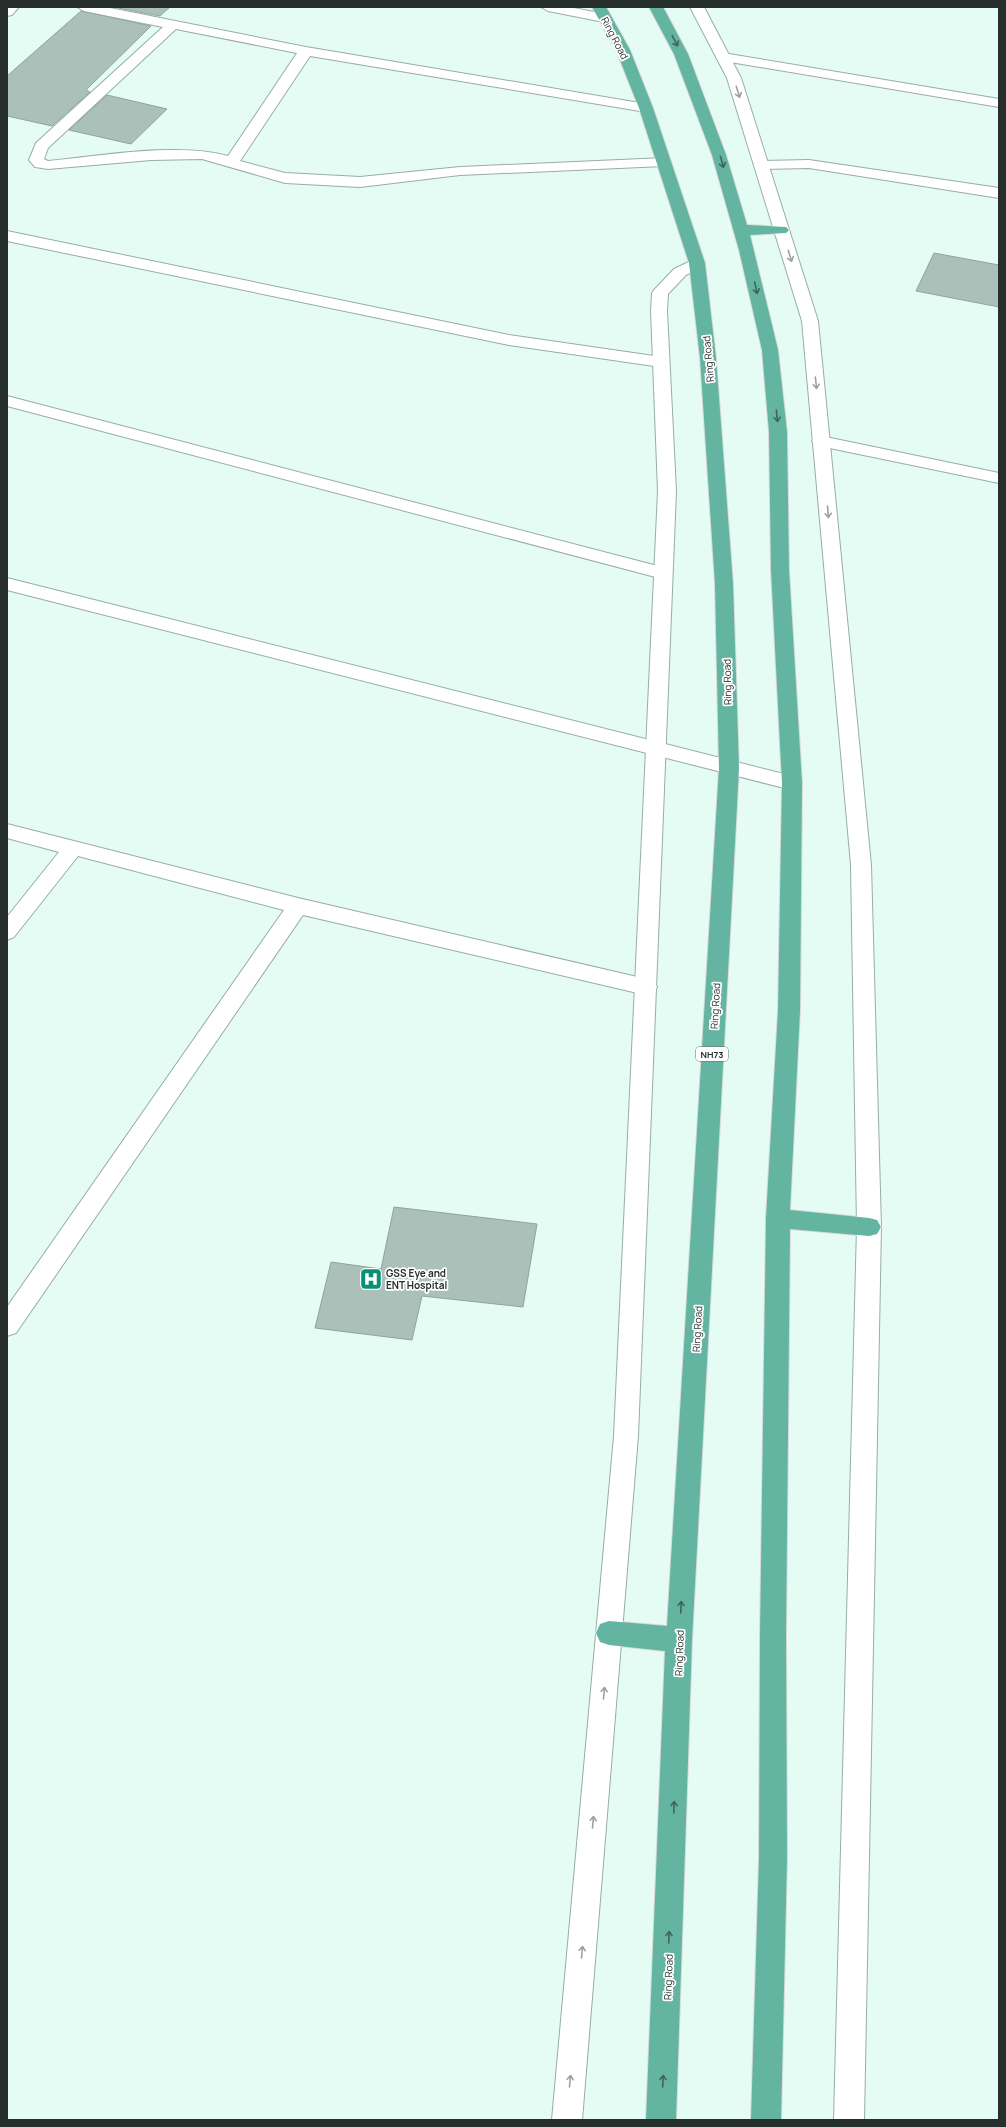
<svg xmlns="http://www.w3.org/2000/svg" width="1006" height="2127" viewBox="0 0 1006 2127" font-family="Manrope,sans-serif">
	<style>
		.building { fill: #aac0b9; stroke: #8ea49d }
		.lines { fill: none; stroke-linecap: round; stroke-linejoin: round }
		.minor-casing { stroke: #97ada6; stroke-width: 2 }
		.tertiary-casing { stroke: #97ada6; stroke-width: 2 }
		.trunk-casing { stroke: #d8dad9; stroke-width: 2 }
		.minor { fill: #fff; fill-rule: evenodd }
		.tertiary { fill: #fff; fill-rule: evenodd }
		.trunk { fill: #64b4a2; fill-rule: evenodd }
		.oneway { stroke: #3f645b }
		.oneway2 { stroke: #9da1a0 }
		.labels { text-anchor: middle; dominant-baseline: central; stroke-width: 3.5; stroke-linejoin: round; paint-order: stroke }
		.shield { fill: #fff; stroke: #676d6b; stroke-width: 1 }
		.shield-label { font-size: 9px; font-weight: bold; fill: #262f2c }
		.street-label { font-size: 10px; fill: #262f2c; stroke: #fff }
		.poi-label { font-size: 10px; font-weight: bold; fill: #262f2c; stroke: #fff; text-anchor: start }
	</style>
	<rect width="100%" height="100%" fill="#e5fcf5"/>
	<g class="building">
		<path d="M 113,7 L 170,7 L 160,16 Z"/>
		<path d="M 81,11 L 151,26 L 86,90 L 90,92 L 52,126 L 7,116 L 7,76 Z"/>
		<path d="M 107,95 L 167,109 L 131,144 L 69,130 Z"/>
		<path d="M 934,253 L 999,265 L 999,307 L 916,291 Z"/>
		<path d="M 394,1207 L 537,1224 L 523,1307 L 422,1296 L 412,1340 L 315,1328 L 331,1262 L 381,1269 Z"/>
	</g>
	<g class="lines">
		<g class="minor-casing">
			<g id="minor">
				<path d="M 7,7 L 19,7 L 12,15 L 7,16 Z"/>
				<path d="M 77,7 L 105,7 L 306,47 L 646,104 L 651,105 L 653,108 L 651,111 L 646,112 L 310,56 L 240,161 L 285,173 L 360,177 L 460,167 L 664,158 L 669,159 L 671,162 L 669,165 L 664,166 L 460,175 L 360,187 L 285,183 L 202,159 L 151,160 L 48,169 L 35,167 L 29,160 L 36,143 L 163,27 L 84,11 ZM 176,29 L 297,53 L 228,156 C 180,142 99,156 48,161 L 44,159 L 48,148 Z"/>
				<path d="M 541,7 L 569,7 L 609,15 L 611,18 L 604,22 L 548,11 Z"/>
				<path d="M 723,53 L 999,99 L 999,107 L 718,60 L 716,57 L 718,54 Z"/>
				<path d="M 809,160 L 999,188 L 999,198 L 809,168 L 761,169 L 756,168 L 754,165 L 756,162 L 761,161 Z"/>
				<path d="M 7,231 L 509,335 L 661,357 L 667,359 L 669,362 L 667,365 L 661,367 L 509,345 L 7,241 Z"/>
				<path d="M 7,396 L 669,569 L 672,573 L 669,577 L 663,579 L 7,406 Z"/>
				<path d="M 821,436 L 999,473 L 999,483 L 815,445 L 812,441 L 815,437 Z"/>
				<path d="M 7,578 L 792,776 L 799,778 L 802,783 L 799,788 L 792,790 L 7,590 Z"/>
				<path d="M 7,824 L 298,898 L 646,979 L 654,981 L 657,987 L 654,993 L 646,995 L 303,915 L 16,1333 L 7,1336 L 7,1307 L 284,910 L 78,856 L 14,937 L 7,940 L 7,917 L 59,852 L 7,838 Z"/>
			</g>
		</g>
		<g class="tertiary-casing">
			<g id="tertiary">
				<path d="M 690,7 L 704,7 L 741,78 L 818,321 L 871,865 L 881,1227 L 864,2120 L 834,2120 L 857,1227 L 851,865 L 802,321 L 727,78 Z"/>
				<path d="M 697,258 L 703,260 L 705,263 L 703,266 L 686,275 L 668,294 L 667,311 L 676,491 L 638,1436 L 582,2120 L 552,2120 L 614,1436 L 658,491 L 651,311 L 652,293 L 654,290 L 674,269 Z"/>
			</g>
		</g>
		<g class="trunk-casing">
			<g id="trunk">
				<path d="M 592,7 L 606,7 L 630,50 L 653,108 L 705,263 L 716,358 L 733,584 L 739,768 L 692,1640 L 676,2120 L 646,2120 L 665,1651 L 609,1645 L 600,1642 L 596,1633 L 600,1624 L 609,1621 L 667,1626 L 719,768 L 715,584 L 700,358 L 689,263 L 639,108 L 616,50 Z"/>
				<path d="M 649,7 L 663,7 L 688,54 L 726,155 L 747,225 L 786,227 L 789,230 L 786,233 L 750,235 L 778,350 L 787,432 L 789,570 L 802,783 L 800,1011 L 790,1210 L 869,1218 L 877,1220 L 881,1227 L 877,1234 L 869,1236 L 790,1229 L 786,1635 L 787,1858 L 781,2120 L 751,2120 L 759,1858 L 760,1635 L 766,1218 L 778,1011 L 782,783 L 771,570 L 769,432 L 762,350 L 739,250 L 712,155 L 674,54 Z"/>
			</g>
		</g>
		<use href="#minor" class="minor"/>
		<use href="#tertiary" class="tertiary"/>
		<use href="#trunk" class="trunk"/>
	</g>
	<defs><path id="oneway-shaft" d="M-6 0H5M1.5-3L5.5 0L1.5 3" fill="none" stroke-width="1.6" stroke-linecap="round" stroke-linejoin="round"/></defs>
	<g class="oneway">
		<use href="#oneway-shaft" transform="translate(675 41) rotate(62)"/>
		<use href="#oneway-shaft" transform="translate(722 162) rotate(74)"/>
		<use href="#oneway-shaft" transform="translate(756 288) rotate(77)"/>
		<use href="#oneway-shaft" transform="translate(777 416) rotate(84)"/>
		<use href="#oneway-shaft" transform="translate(681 1607) rotate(-87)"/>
		<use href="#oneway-shaft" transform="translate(674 1807) rotate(-88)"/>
		<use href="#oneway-shaft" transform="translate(669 1937) rotate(-88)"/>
		<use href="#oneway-shaft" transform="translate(663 2081) rotate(-87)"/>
	</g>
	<g class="oneway2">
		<use href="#oneway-shaft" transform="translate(738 92) rotate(73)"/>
		<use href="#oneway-shaft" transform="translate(790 256) rotate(73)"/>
		<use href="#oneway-shaft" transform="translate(816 383) rotate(84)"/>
		<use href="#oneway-shaft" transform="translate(828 512) rotate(85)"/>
		<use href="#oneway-shaft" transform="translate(604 1693) rotate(-85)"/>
		<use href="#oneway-shaft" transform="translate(593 1822) rotate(-85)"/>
		<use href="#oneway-shaft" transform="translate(582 1952) rotate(-85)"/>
		<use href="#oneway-shaft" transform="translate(570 2081) rotate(-85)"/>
	</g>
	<defs>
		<g id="hospital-square" transform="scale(1.15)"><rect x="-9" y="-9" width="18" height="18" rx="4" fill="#088f77" stroke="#fff"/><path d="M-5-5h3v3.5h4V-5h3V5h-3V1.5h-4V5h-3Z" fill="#fff"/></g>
	</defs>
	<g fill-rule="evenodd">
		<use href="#hospital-square" x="371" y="1279"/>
	</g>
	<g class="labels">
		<rect class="shield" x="696" y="1047" width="32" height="14" rx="3"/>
		<g class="shield-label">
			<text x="712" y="1054">NH73</text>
		</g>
		<g class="street-label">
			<text transform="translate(615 38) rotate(62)">Ring Road</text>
			<text transform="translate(708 359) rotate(-95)">Ring Road</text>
			<text transform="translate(727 682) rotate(-91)">Ring Road</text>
			<text transform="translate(715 1006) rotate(-87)">Ring Road</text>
			<text transform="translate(697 1329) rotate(-87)">Ring Road</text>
			<text transform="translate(679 1653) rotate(-88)">Ring Road</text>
			<text transform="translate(668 1977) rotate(-88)">Ring Road</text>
		</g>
		<g class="poi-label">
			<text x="386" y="1273">GSS Eye and<tspan x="386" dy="12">ENT Hospital</tspan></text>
		</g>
	</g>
	<rect width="1006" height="2127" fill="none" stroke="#262f2c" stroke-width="16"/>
</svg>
